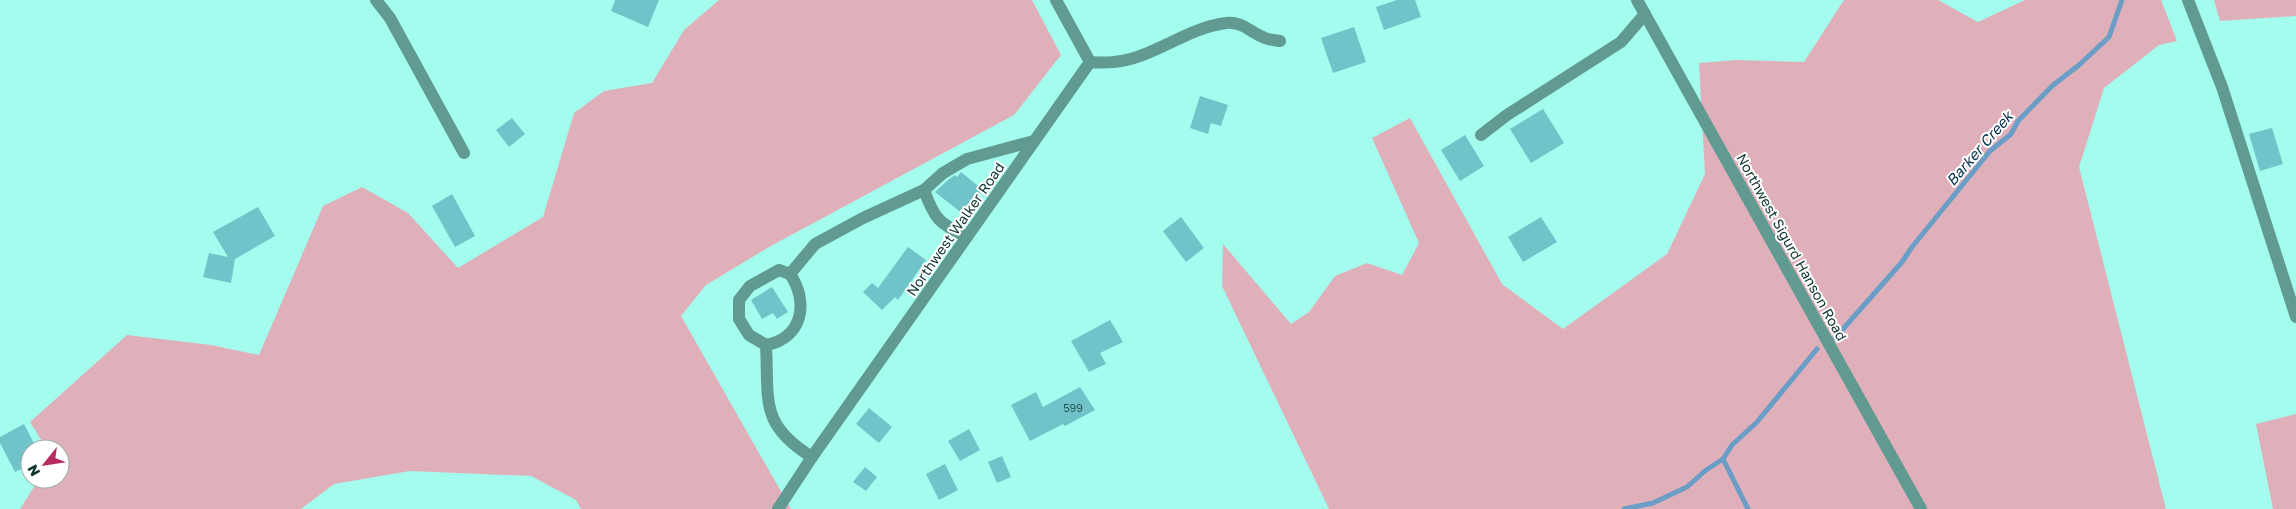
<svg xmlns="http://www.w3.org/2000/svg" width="2296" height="509" viewBox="0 0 2296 509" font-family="'Golos Text',sans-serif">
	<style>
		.green { fill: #dfb0ba }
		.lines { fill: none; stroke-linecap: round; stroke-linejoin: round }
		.stream { stroke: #6a9ec6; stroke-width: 5 }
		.building { fill: #71c3ca }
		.minor { stroke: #609a91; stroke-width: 12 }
		.labels { text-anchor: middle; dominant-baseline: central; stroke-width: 4; stroke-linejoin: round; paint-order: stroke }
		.number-label { font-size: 11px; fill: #285957 }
		.street-label { font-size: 14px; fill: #103631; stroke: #fff }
		.water-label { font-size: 15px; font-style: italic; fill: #07314d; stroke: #fff }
	</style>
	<rect width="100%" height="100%" fill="#a3fcee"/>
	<g class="green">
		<path d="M 719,0 L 1032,0 L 1061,55 L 1014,115 L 769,247 L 706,285 L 681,316 L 791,509 L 581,509 L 576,500 L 531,476 L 410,471 L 334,484 L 301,509 L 20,509 L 39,479 L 60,479 L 60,449 L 47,449 L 30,422 L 127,335 L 211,345 L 259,355 L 323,206 L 362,187 L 408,213 L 458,268 L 543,217 L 574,113 L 604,91 L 652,83 L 684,30 Z"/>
		<path d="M 1844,0 L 1938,0 L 1978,22 L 2025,0 L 2161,0 L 2177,41 L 2159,45 L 2104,88 L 2079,167 L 2166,509 L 1329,509 L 1222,286 L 1223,244 L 1291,324 L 1309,312 L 1335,276 L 1367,263 L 1402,275 L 1419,243 L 1372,138 L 1410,118 L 1502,284 L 1563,329 L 1667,254 L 1705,174 L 1699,63 L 1737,60 L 1804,62 Z"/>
		<path d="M 2214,0 L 2296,0 L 2296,16 L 2220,21 Z"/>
		<path d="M 2296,414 L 2296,509 L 2273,509 L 2256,424 Z"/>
	</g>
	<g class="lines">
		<g class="stream">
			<path d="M 1835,338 L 1902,262 L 1912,247 L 1990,151 L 2011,134 L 2018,121 L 2052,86 L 2079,65 L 2109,37 L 2122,0"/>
			<path d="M 1723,459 L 1748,509"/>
			<path d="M 1624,509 L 1653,503 L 1687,487 L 1706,470 L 1723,459 L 1732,445 L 1757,422 L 1817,349"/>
		</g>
	</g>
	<g class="building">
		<path d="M 615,0 L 659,0 L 648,27 L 611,11 Z"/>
		<path d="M 1397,0 L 1415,0 L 1421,17 L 1384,30 L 1376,7 Z"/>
		<path d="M 1354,27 L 1366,62 L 1333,73 L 1321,38 Z"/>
		<path d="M 1200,96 L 1228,105 L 1221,126 L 1211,123 L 1208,134 L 1190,128 Z"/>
		<path d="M 1543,109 L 1564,143 L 1531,163 L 1510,129 Z"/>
		<path d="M 512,118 L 525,134 L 509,147 L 496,130 Z"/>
		<path d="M 2272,128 L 2283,164 L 2260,171 L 2249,134 Z"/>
		<path d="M 1465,135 L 1484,166 L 1460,181 L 1441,150 Z"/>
		<path d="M 961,172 L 983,190 L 963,214 L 935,192 L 948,180 L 955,175 L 957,177 Z"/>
		<path d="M 452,194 L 475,236 L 455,247 L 432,206 Z"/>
		<path d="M 258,207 L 275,236 L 235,259 L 231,283 L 203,277 L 209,253 L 228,257 L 213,232 Z"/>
		<path d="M 1181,217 L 1204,248 L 1186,262 L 1163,231 Z"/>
		<path d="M 1541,217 L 1557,242 L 1523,262 L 1508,237 Z"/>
		<path d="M 908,247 L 926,260 L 898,300 L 895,297 L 882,310 L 863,292 L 872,283 L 878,288 Z"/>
		<path d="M 772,287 L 788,312 L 777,319 L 773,313 L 762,319 L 751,300 Z"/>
		<path d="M 1110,320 L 1123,342 L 1100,353 L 1106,364 L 1089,372 L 1071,341 Z"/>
		<path d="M 1080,387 L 1095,410 L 1065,426 L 1063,424 L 1030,441 L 1011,405 L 1036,392 L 1043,407 Z"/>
		<path d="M 869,408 L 892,427 L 879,443 L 856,424 Z"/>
		<path d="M 24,424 L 37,449 L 30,449 L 30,465 L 15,472 L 0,443 L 0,437 Z"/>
		<path d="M 969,429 L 980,450 L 960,461 L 948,441 Z"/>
		<path d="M 1002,456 L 1011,477 L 997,483 L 988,462 Z"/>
		<path d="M 945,464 L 958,490 L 939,500 L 926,474 Z"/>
		<path d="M 865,467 L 877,477 L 866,491 L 853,482 Z"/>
	</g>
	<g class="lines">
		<g class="minor">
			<path d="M 376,0 L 390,18 L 464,153"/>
			<path d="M 1637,0 L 1921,509"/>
			<path d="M 2188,0 L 2222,87 L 2296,317"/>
			<path d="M 1090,62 C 1148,68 1175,30 1226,23 C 1242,21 1251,33 1265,38 C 1269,40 1275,40 1280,41"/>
			<path d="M 1481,135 L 1507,115 L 1621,42 L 1645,14"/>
			<path d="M 924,190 C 935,220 938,222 967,237"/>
			<path d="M 766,345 C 803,338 809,302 790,274"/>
			<path d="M 812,457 C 759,424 769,401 766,345 L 749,335 L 739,319 L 739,300 L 750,286 L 779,270 L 790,274 L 815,244 L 863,218 L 924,190 L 943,173 L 967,159 L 1034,141"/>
			<path d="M 778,509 L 812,457 L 1090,62 L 1056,0"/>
		</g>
	</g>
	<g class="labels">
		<g class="number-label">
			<text x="1073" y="407">599</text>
		</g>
		<g class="street-label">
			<text transform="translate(955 229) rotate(-55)">Northwest Walker Road</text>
			<text transform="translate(1792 247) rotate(61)">Northwest Sigurd Hanson Road</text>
		</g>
		<g class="water-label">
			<text transform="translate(1979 148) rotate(-49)">Barker Creek</text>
		</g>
	</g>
	<g transform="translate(45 464) rotate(240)"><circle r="24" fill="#ffffff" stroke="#9fafad"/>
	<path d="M0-4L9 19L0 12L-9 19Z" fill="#b82b61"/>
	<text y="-8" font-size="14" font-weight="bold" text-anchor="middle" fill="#103631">N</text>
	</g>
</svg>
